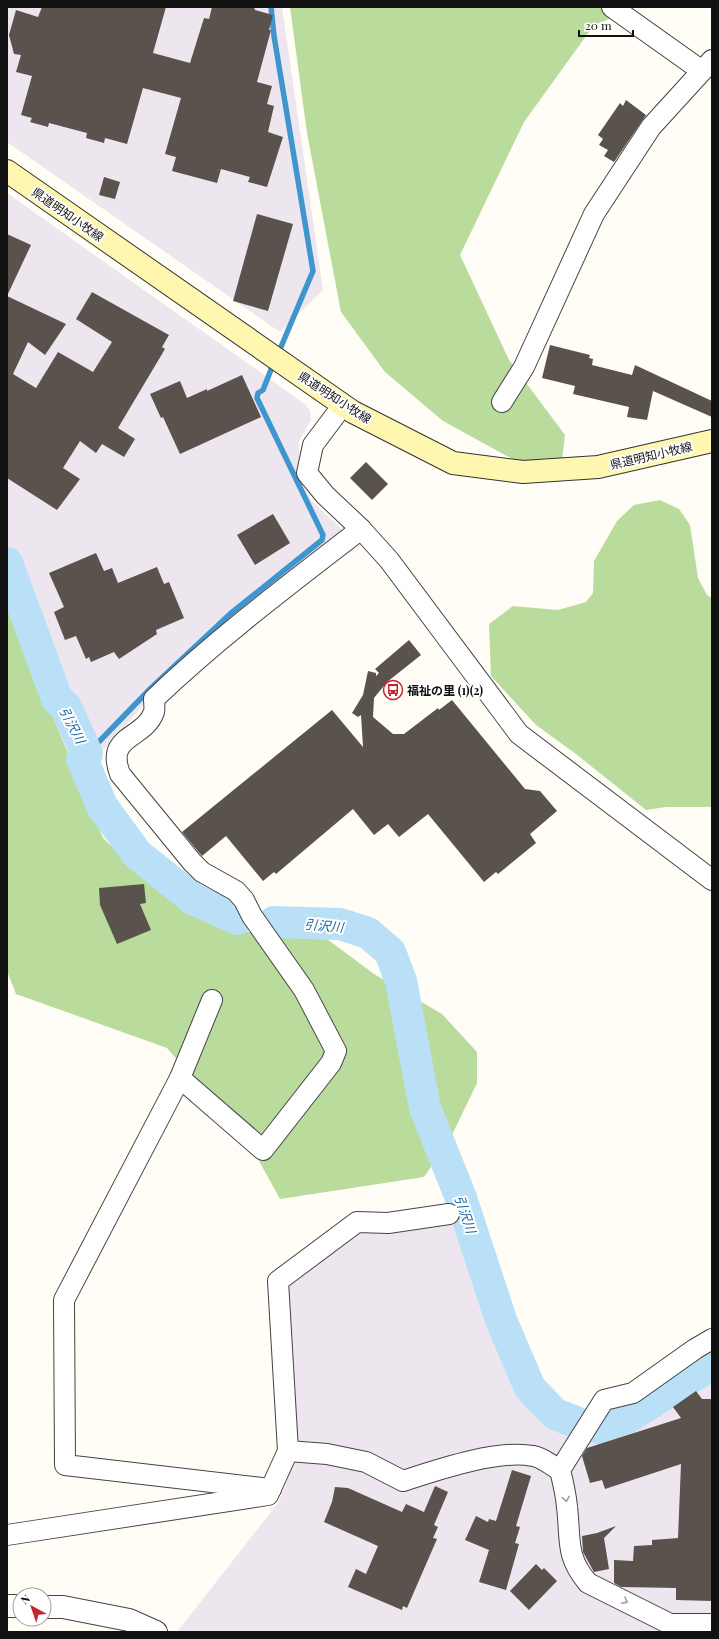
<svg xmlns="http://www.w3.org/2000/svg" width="719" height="1639" viewBox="0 0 719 1639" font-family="'Playfair Display','Noto Sans JP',serif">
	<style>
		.industrial { fill: #eee6ef }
		.forest { fill: #b9dc9c }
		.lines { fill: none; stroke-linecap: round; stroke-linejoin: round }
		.stream { stroke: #3f96cf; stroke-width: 5.5 }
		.river { stroke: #b9e0f7; stroke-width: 32 }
		.building { fill: #5a524d }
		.minor-casing { stroke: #444; stroke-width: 22 }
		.tertiary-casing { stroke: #444; stroke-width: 24 }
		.secondary-casing { stroke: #333; stroke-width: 24 }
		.minor { stroke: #fff; stroke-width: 20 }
		.tertiary { stroke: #fff; stroke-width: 22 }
		.secondary { stroke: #fff6b0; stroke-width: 22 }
		.oneway { stroke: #a0a0a0 }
		.labels { text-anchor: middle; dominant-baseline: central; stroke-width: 4; stroke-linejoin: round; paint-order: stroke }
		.street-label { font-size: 12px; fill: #111; stroke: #fff }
		.poi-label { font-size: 12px; font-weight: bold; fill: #111; stroke: #fff; text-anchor: start }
		.water-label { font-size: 13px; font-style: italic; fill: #1768a6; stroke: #fff }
	</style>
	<rect width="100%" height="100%" fill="#fffdf5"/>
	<g class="industrial">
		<path d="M 7,7 L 282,7 L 323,290 L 280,332 L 7,142 Z"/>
		<path d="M 7,193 L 305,404 L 310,411 L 311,420 L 299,441 L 299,479 L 312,501 L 346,533 L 156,691 L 43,818 L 7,862 Z"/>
		<path d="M 460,1214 L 515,1374 L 526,1394 L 546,1414 L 576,1431 L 613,1430 L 657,1410 L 689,1385 L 712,1373 L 712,1620 L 683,1620 L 651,1632 L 177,1632 L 278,1503 L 294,1462 L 285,1282 L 358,1228 L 389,1229 Z"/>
	</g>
	<g class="forest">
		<path d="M 290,7 L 634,7 L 632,10 L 594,25 L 524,122 L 460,255 L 509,360 L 565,435 L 562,460 L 538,473 L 443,421 L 385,372 L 341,312 L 307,133 Z"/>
		<path d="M 660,500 L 679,509 L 690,525 L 698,578 L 707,595 L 712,598 L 712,807 L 666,807 L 646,810 L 576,754 L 536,725 L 491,676 L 489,624 L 513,606 L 558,610 L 586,602 L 593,593 L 594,561 L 617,521 L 634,505 Z"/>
		<path d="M 7,547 L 47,703 L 103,838 L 161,894 L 239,931 L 327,939 L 374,974 L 442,1014 L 477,1052 L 477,1083 L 450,1139 L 424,1177 L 280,1199 L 252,1148 L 167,1048 L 16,994 L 7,971 Z"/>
	</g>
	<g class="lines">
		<g class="stream">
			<path d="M 271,7 L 274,36 L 313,271 L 278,354"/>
			<path d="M 87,754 L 151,688 L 230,614 L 322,540 L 323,535 L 257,398 L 258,393 L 263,390 L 274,362"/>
		</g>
		<g class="river">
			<path d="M 7,563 L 57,699 L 66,707 L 87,754 L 82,759 L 102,806 L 137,854 L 193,899 L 237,919"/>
			<path d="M 274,922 L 340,924 L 368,933 L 390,952 L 401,981 L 425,1108 L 461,1198 L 501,1320 L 530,1388 L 555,1414 L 586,1426 L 599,1428 L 616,1425 L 712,1364"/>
		</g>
	</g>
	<g class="building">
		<path d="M 42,7 L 166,7 L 153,53 L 190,63 L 204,18 L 209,19 L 212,7 L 254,7 L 255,10 L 273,15 L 269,30 L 271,30 L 257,82 L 272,86 L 267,104 L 274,106 L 268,132 L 283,137 L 267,187 L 248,182 L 250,177 L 221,169 L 217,183 L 172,171 L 176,157 L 165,154 L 181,98 L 143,88 L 127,144 L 105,138 L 104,143 L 86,138 L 87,133 L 49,123 L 48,127 L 30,122 L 32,118 L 21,115 L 32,76 L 16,72 L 21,55 L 14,54 L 9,35 L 16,10 L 38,17 Z"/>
		<path d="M 626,100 L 646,115 L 614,162 L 604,156 L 608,150 L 599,145 L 603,139 L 598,135 L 620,103 L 623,106 Z"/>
		<path d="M 104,177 L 120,182 L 115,199 L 99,195 Z"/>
		<path d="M 257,214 L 293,224 L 268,311 L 233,301 Z"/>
		<path d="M 7,234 L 31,245 L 7,296 L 66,324 L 45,355 L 28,342 L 13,374 L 36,388 L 58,352 L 93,372 L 112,342 L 76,319 L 92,292 L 169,335 L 162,347 L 165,349 L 118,428 L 135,439 L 124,457 L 102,444 L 96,453 L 80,441 L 63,468 L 80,479 L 57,510 L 7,478 Z"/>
		<path d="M 550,345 L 590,355 L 589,358 L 593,359 L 592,365 L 632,375 L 635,365 L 712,401 L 712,417 L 653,391 L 647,420 L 627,417 L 629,407 L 573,394 L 575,386 L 542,378 Z"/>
		<path d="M 242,375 L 261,417 L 180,454 L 163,417 L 161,418 L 150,394 L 180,381 L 187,398 L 207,389 L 207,391 Z"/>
		<path d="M 366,462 L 388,484 L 372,500 L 350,478 Z"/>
		<path d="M 273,514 L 290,543 L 255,565 L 237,535 Z"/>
		<path d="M 96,553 L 104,571 L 112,568 L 118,583 L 157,567 L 164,584 L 169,582 L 184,618 L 156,630 L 157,634 L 119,659 L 114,652 L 91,662 L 89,657 L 86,659 L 76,636 L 65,640 L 54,612 L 64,607 L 49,573 Z"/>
		<path d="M 409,640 L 421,655 L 387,682 L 374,698 L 373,717 L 393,734 L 404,734 L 438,708 L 439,710 L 452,700 L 525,789 L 540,791 L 557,811 L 530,834 L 536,843 L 498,874 L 496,872 L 484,882 L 428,814 L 399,837 L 388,824 L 374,835 L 353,809 L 276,874 L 274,872 L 263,881 L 226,836 L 202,856 L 182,832 L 332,710 L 363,747 L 361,715 L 358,717 L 352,713 L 363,695 L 368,671 L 376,673 L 376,676 L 379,673 L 375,669 Z"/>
		<path d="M 144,884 L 146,903 L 140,904 L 151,930 L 117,944 L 100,905 L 99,888 Z"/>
		<path d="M 696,1391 L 702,1399 L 712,1399 L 712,1601 L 676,1600 L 676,1588 L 621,1587 L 614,1583 L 614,1560 L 633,1561 L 634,1546 L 652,1545 L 652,1540 L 678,1538 L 681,1464 L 605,1489 L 602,1480 L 590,1483 L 582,1456 L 587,1448 L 681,1418 L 673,1407 Z"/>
		<path d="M 512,1470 L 531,1476 L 516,1526 L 520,1527 L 515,1543 L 519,1544 L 506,1590 L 479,1582 L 489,1550 L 465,1540 L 476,1516 L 488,1522 L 489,1519 L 496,1521 Z"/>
		<path d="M 435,1486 L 448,1492 L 434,1525 L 438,1527 L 433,1538 L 437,1539 L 407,1608 L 403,1606 L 402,1610 L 348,1587 L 356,1569 L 366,1574 L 378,1546 L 324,1522 L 332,1502 L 335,1487 L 348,1488 L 402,1512 L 406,1504 L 424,1512 Z"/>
		<path d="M 616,1526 L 604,1538 L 609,1569 L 594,1572 L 583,1552 L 582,1536 L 597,1533 Z"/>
		<path d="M 536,1564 L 542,1570 L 544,1568 L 557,1581 L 529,1610 L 510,1591 Z"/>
	</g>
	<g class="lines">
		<g class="minor-casing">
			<g id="minor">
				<path d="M 612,7 L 702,71"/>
				<path d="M 502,402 L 524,367 L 594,214 L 651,127 L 712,60"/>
				<path d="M 343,405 L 313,445 L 307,473 L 325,495 L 361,529 L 389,560 L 519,734 L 712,880"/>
				<path d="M 212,1000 L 180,1078 L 64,1300 L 65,1465 L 271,1489"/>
				<path d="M 180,1078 L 263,1150 L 331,1063 L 336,1051 L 304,990 L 252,916 L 244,900 L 236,891 L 202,872 L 192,862 L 120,774 C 105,734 144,740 154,712 C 155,708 154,703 154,699 C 219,637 290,584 361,529"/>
				<path d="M 712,1339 L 695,1349 L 633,1393 L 604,1400 L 560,1470 C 563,1482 566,1495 567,1507 C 571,1540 565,1556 588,1583 L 670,1624 L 712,1624"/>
				<path d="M 288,1451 L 327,1454 L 366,1462 L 403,1481 C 437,1470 498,1449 533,1456 C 542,1457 552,1466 560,1470"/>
				<path d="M 7,1535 L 268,1495 L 288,1451 L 278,1281 L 357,1222 L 388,1223 L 449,1214"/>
			</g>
		</g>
		<g class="tertiary-casing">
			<g id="tertiary">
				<path d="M 7,1606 L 20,1606"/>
				<path d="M 44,1607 L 63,1607 L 129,1620 L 156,1632"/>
			</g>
		</g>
		<g class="secondary-casing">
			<path id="secondary" d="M 7,171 L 353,412 L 453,463 L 523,472 L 598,467 L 712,441"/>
		</g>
		<use href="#minor" class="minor"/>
		<use href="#tertiary" class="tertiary"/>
		<use href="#secondary" class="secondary"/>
	</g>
	<defs><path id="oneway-chevron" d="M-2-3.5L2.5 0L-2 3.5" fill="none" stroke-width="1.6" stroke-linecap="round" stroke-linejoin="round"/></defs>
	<g class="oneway">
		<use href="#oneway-chevron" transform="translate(566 1499) rotate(79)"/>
		<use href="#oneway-chevron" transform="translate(625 1601) rotate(27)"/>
	</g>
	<defs>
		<g id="bus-ring" transform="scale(1)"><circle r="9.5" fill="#fff" stroke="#c4262e" stroke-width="1.5"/><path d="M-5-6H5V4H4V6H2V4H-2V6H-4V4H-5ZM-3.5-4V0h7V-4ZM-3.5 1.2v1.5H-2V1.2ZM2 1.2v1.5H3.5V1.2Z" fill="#c4262e"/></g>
	</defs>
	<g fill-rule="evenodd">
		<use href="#bus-ring" x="393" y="690"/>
	</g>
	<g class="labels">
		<g class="street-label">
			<text transform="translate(68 214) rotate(35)">県道明知小牧線</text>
			<text transform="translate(335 397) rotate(33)">県道明知小牧線</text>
			<text transform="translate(651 455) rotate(-13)">県道明知小牧線</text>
		</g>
		<g class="poi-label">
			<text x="407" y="690">福祉の里 (1)(2)</text>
		</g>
		<g class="water-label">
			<text transform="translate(73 725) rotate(62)">引沢川</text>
			<text transform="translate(324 925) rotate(5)">引沢川</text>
			<text transform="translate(466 1214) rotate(71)">引沢川</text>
		</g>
	</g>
	<rect width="719" height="1639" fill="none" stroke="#111111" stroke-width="16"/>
	<g transform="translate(32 1607) rotate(320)"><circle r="19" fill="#ffffff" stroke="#a0a0a0"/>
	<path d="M0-3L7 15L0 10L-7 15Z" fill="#c4262e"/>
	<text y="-6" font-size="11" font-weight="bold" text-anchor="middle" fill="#111111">N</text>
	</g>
	<path d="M579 30v6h54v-6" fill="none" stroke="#111111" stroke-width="2"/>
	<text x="585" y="30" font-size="12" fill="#111111" stroke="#ffffff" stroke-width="3" paint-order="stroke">20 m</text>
</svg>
